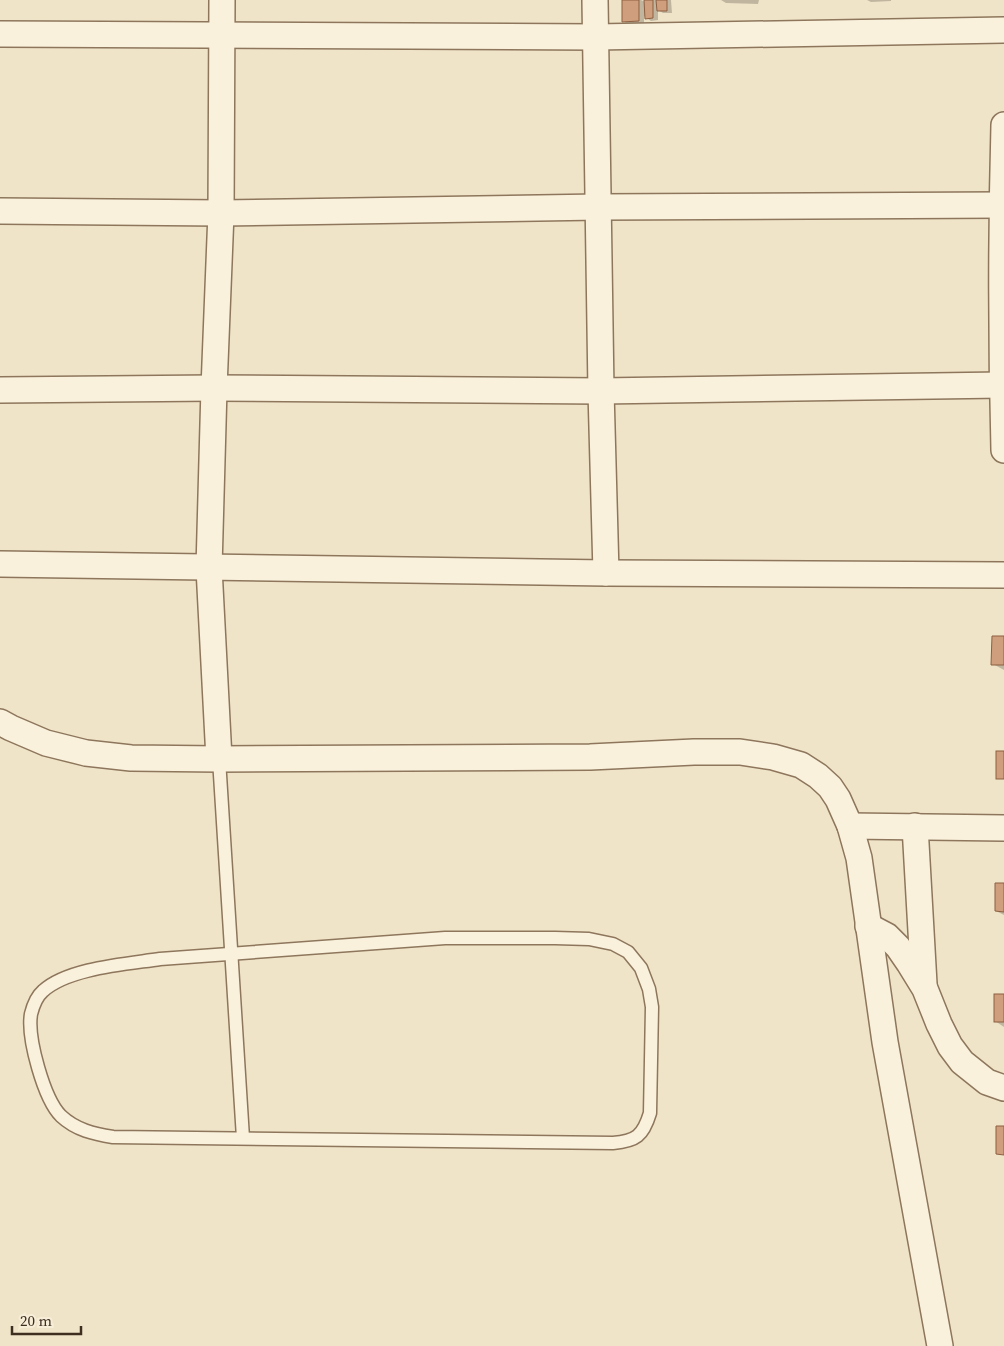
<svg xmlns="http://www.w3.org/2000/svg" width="1004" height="1346" viewBox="0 0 1004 1346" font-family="'Source Serif 4',serif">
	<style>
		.shadow { fill: #0003 }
		.building { fill: #cf9f7d; stroke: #8d5f41 }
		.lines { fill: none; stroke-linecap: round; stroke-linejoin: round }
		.lane-casing { stroke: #8d765c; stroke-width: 15 }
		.street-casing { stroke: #8d765c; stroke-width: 28 }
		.lane { stroke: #faf1dc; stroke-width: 12 }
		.street { stroke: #faf1dc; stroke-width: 25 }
	</style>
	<rect width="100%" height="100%" fill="#f0e4c8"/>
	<g class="shadow">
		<path d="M 623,0 L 641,0 L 645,2 L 645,0 L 655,0 L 658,1 L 658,0 L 671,0 L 672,13 L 663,13 L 658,10 L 658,20 L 651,21 L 644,16 L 644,23 L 628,24 L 623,21 Z"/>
		<path d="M 721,0 L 759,0 L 758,4 L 726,3 Z"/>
		<path d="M 867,0 L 891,0 L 891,1 L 871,2 Z"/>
		<path d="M 1004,638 L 1004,670 L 993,664 Z"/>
		<path d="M 1004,884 L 1004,915 L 996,911 Z"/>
		<path d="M 1004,995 L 1004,1027 L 995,1021 Z"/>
	</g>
	<g class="building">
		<path d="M 622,0 L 639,0 L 639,21 L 622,22 Z"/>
		<path d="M 644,0 L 653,0 L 653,18 L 645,19 Z"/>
		<path d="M 656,0 L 667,0 L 667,11 L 657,11 Z"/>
		<path d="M 992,636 L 1004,636 L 1004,665 L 991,665 Z"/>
		<rect x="996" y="751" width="8" height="28"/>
		<path d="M 995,883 L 1004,883 L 1004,912 L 995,911 Z"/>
		<rect x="994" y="994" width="10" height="28"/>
		<path d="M 996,1126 L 1004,1126 L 1004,1155 L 996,1154 Z"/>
	</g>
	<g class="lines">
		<g class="lane-casing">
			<g id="lane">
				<path d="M 219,759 L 243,1138"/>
				<path d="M 445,938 L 555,938 L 589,939 L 613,944 L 628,952 L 641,968 L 649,989 L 652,1007 L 650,1113 C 643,1136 636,1141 613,1143 L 113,1137 C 94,1134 76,1130 61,1116 C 44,1099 27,1038 31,1014 C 33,1006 36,997 43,991 C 68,968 127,964 160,959 Z"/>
			</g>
		</g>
		<g class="street-casing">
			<g id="street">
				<path d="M 595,0 L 601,391 L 606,573"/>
				<path d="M 0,34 L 596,37 L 1004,30"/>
				<path d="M 1004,125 C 1001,233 1001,341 1004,450"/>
				<path d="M 0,211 L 221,213 L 599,207 L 1002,205"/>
				<path d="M 0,390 L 214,388 L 601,391 L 1002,385"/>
				<path d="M 0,564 L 606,573 L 1004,575"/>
				<path d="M 0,722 L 11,728 L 46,743 L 86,753 L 131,758 L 219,759 L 590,757 L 694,752 L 740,752 L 773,757 L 801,765 L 818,776 L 830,787 L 838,799 L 850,826 L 859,858 L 885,1042 L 940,1346"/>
				<path d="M 219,759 L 209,568 L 214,388 L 221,213 L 222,0"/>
				<path d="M 850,826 L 1004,828"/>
				<path d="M 915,826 L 924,984"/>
				<path d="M 868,926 L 887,936 L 898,947 L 909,963 L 925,989 L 939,1024 L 950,1046 L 962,1062 L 987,1082 L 1004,1088"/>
			</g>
		</g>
		<use href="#lane" class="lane"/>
		<use href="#street" class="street"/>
	</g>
	<path d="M12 1326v8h69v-8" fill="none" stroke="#3d2e20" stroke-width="2.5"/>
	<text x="20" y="1326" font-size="15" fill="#3d2e20" stroke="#f7eed8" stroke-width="4" paint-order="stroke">20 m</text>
</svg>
